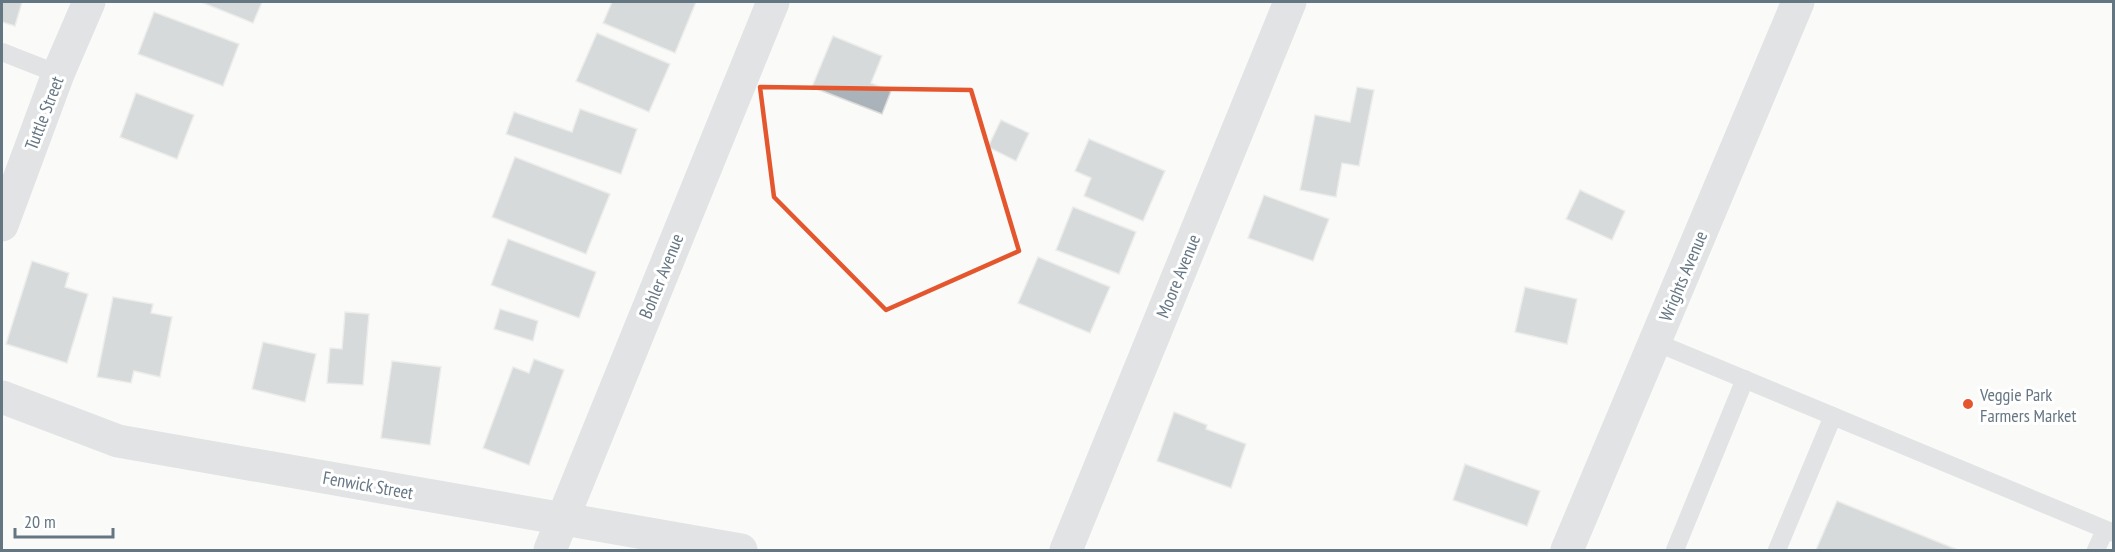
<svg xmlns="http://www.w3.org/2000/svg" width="2115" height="552" viewBox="0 0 2115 552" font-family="'PT Sans Narrow',sans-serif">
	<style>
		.building { fill: #aab3b9; stroke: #dcdcda; stroke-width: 1.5 }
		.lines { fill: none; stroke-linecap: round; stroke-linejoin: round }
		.lane { stroke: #c3c8cc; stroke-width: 18 }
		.street { stroke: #c3c8cc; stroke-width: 33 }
		.marked { fill: none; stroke: #e4572e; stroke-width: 4.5; stroke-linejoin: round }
		.poi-dot { fill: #e4572e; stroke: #fff; stroke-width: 2 }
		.labels { text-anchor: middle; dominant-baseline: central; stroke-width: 6; stroke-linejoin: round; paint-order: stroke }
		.street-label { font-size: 18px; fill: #657683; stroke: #fff }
		.poi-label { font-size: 18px; fill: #657683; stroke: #fff; text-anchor: start }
	</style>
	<rect width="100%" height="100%" fill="#fafaf8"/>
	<g class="building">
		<path d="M 2,2 L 22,2 L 15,26 L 2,22 Z"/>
		<path d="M 201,2 L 262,2 L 253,23 Z"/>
		<path d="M 612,2 L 696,2 L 675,53 L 603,23 Z"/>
		<path d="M 154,12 L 239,44 L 223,86 L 138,54 Z"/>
		<path d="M 597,33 L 670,64 L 649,112 L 576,81 Z"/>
		<path d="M 833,36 L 882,56 L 871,83 L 891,91 L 882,114 L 812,87 Z"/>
		<path d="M 1357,87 L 1374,90 L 1359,166 L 1342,163 L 1336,197 L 1300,190 L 1315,115 L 1350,122 Z"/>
		<path d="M 136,93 L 194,115 L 177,159 L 120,137 Z"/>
		<path d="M 580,109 L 637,129 L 621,174 L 506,134 L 514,112 L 572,132 Z"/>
		<path d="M 1001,120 L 1029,133 L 1016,161 L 988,147 Z"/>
		<path d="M 1089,139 L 1165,171 L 1143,221 L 1084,196 L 1091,178 L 1075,171 Z"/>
		<path d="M 515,157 L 610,194 L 586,254 L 492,217 Z"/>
		<path d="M 1580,190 L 1625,211 L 1612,240 L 1566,219 Z"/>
		<path d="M 1264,195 L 1329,219 L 1313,261 L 1248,238 Z"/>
		<path d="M 1073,207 L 1136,232 L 1119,274 L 1056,250 Z"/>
		<path d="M 508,239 L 596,272 L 579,318 L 491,285 Z"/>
		<path d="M 1038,257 L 1110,287 L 1090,333 L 1018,303 Z"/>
		<path d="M 32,261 L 69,273 L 65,287 L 88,294 L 67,363 L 6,344 Z"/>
		<path d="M 1525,287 L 1577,299 L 1567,344 L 1515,332 Z"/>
		<path d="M 113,297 L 153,304 L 151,313 L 172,317 L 160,377 L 134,371 L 131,383 L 97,377 Z"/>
		<path d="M 500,309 L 538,321 L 533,341 L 494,329 Z"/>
		<path d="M 345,312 L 369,314 L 363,385 L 327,383 L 330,348 L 342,349 Z"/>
		<path d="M 263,342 L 316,354 L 305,402 L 252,389 Z"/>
		<path d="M 534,359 L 564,370 L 529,465 L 483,448 L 513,367 L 529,373 Z"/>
		<path d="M 392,361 L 441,367 L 430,445 L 381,438 Z"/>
		<path d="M 1174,412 L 1207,425 L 1206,429 L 1246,444 L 1231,488 L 1157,461 Z"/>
		<path d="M 1465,464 L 1540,491 L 1527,526 L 1453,500 Z"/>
		<path d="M 1837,501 L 1958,550 L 1816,550 Z"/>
	</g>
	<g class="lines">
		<g class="lane">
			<path d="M 2,52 L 58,74"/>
			<path d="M 1655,342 L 2114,533"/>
			<path d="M 1675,550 L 1745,379"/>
			<path d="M 1777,550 L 1833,416"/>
			<path d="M 2096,550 L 2105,530"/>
		</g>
		<g class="street">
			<path d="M 2,225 L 58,74 L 89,2"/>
			<path d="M 2,397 L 118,441 L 741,550"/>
			<path d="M 550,550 L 773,2"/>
			<path d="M 1066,550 L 1290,2"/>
			<path d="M 1567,550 L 1798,2"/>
		</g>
	</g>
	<path d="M0 0H2115V552H0ZM 760,87 L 971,90 L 1019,251 L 886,310 L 774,197 Z" fill="#fafaf8" fill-opacity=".55" fill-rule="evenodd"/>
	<path class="marked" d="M 760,87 L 971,90 L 1019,251 L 886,310 L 774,197 Z"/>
	<circle class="poi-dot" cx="1968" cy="404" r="6"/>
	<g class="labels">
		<g class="street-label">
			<text transform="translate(44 113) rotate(-69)">Tuttle Street</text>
			<text transform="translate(661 276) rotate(-68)">Bohler Avenue</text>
			<text transform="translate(1178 276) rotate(-68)">Moore Avenue</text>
			<text transform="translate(1683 276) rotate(-67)">Wrights Avenue</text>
			<text transform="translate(368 485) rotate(10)">Fenwick Street</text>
		</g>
		<g class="poi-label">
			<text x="1980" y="394">Veggie Park<tspan x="1980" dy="21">Farmers Market</tspan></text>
		</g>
	</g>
	<rect width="2115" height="552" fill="none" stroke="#657683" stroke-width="6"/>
	<path d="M15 528v9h98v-9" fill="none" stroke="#657683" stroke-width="3"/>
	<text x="24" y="528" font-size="18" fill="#657683" stroke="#ffffff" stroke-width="4.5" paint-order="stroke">20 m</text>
</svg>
